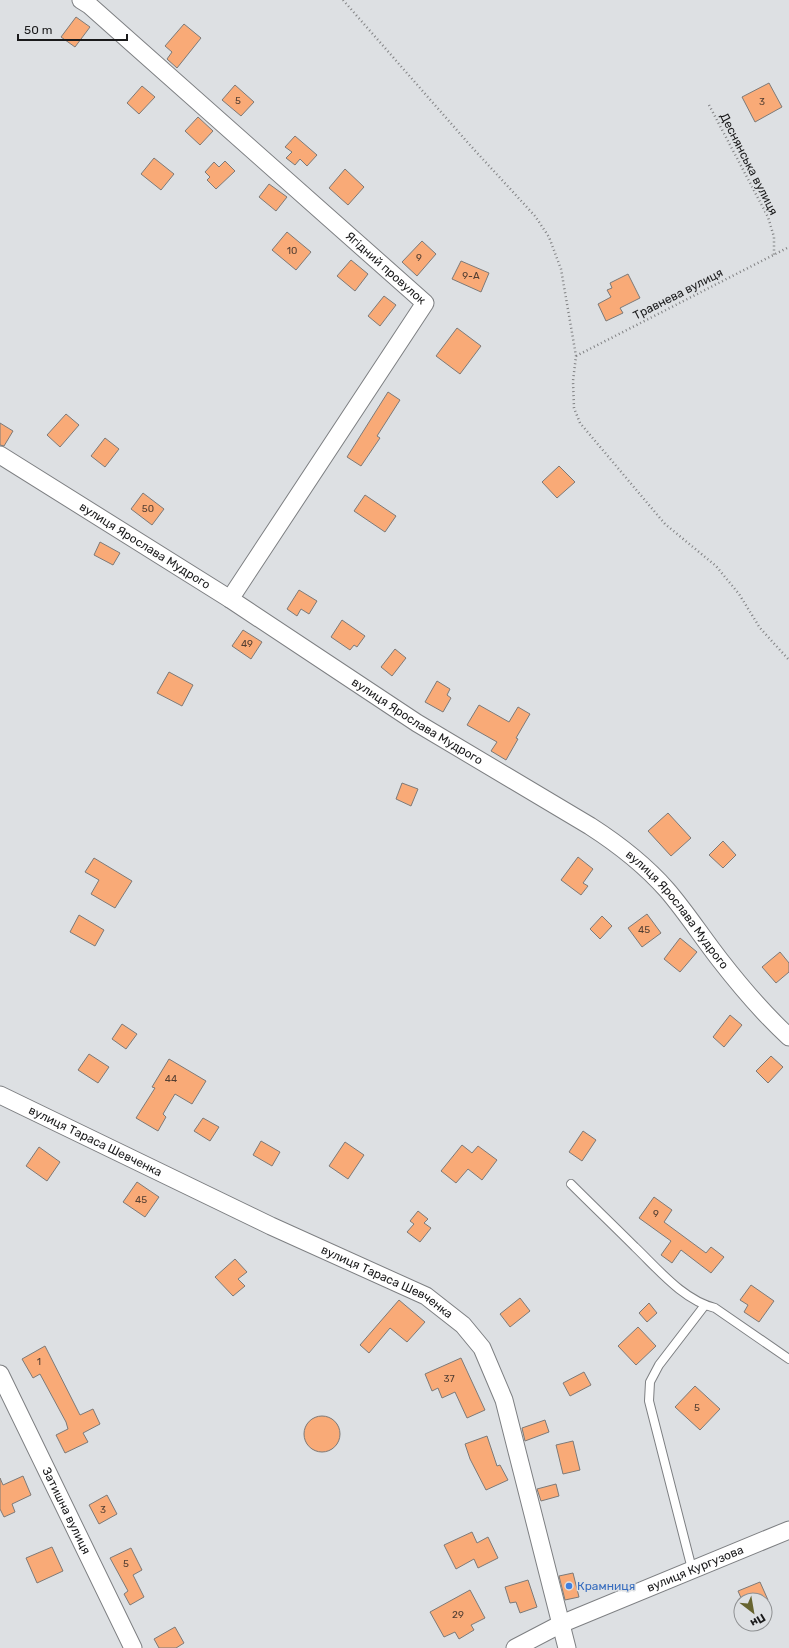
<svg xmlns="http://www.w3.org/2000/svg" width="789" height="1648" viewBox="0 0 789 1648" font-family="Rubik,sans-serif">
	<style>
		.building { fill: #f9aa77; stroke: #7d7a78 }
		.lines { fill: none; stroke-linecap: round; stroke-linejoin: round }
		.lane-casing { stroke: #7d7f82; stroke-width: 10 }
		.street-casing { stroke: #7d7f82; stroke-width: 19 }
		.path { stroke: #808183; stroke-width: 2.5; stroke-dasharray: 1 3; stroke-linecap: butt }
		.lane { stroke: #fff; stroke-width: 8 }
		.street { stroke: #fff; stroke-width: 17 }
		.shop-dot { fill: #3f7fe0; stroke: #dde0e3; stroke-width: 1.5 }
		.labels { text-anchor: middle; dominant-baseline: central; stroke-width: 3; stroke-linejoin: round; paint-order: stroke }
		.number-label { font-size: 10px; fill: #523e32 }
		.street-label { font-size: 12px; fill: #1a1a1b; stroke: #dde0e3 }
		.shop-label { font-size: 12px; fill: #366cbe; stroke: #dde0e3; text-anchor: start }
	</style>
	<rect width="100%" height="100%" fill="#dde0e3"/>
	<g class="building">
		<path d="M 76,17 L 90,27 L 75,47 L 61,37 Z"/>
		<path d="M 184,24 L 201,38 L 177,68 L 167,59 L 172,52 L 165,46 Z"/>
		<path d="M 769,83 L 782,107 L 755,122 L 742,97 Z"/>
		<path d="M 235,85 L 254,102 L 241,116 L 222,100 Z"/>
		<path d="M 142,86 L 155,97 L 139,114 L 127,103 Z"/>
		<path d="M 198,117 L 213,131 L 200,145 L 185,131 Z"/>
		<path d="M 295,136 L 317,155 L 307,166 L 300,159 L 295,165 L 286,158 L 292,152 L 285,147 Z"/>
		<path d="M 154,158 L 174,174 L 161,190 L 141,174 Z"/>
		<path d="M 225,161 L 235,171 L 216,189 L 207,180 L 210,177 L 205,172 L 214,162 L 219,167 Z"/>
		<path d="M 345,169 L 364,187 L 348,205 L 329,188 Z"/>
		<path d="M 269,184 L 287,197 L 276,211 L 259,197 Z"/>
		<path d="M 287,232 L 311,252 L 296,270 L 272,250 Z"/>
		<path d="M 422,241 L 436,254 L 417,276 L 402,262 Z"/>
		<path d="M 351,260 L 368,274 L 355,291 L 337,276 Z"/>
		<path d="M 461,261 L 489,273 L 481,292 L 452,279 Z"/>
		<path d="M 628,274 L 640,298 L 620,308 L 623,313 L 606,321 L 598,304 L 611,297 L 607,290 L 612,288 L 610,283 Z"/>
		<path d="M 384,296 L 396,305 L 380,326 L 368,316 Z"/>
		<path d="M 457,328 L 481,346 L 460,374 L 436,356 Z"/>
		<path d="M 388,392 L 400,400 L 377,436 L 380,438 L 361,466 L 347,457 Z"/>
		<path d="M 66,414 L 79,425 L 60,447 L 47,435 Z"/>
		<path d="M 0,423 L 13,431 L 4,446 L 0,445 Z"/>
		<path d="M 105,438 L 119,449 L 105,467 L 91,456 Z"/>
		<path d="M 559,466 L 575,482 L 557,498 L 542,482 Z"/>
		<path d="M 143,493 L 164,509 L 152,525 L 131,509 Z"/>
		<path d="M 365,495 L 396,516 L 385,532 L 354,511 Z"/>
		<path d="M 100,542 L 120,553 L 113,565 L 94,555 Z"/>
		<path d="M 299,590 L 317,601 L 309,614 L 301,609 L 297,616 L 287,609 Z"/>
		<path d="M 342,620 L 365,636 L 357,647 L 354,645 L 350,650 L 331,637 Z"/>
		<path d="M 243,630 L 262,642 L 251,659 L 232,646 Z"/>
		<path d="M 395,649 L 406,658 L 392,676 L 381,667 Z"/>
		<path d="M 169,672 L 193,685 L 182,706 L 157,693 Z"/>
		<path d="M 437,681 L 450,689 L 447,695 L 451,698 L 443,712 L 425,702 Z"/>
		<path d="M 479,705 L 509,722 L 518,707 L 530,714 L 516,738 L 518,739 L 506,760 L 491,751 L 497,742 L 467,725 Z"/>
		<path d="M 402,783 L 418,789 L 411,806 L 396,799 Z"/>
		<path d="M 668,813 L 691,838 L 671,856 L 648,831 Z"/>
		<path d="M 723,841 L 736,855 L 723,868 L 709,855 Z"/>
		<path d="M 578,857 L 593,869 L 583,883 L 588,886 L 581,895 L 561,880 Z"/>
		<path d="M 94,858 L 132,881 L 115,908 L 91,894 L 99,880 L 85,872 Z"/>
		<path d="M 647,914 L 661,933 L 642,947 L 628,928 Z"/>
		<path d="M 79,915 L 104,930 L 95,946 L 70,932 Z"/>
		<path d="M 602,916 L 612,926 L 600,939 L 590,929 Z"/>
		<path d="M 680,938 L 697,952 L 680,972 L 664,959 Z"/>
		<path d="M 780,952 L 789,963 L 789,972 L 776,983 L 762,967 Z"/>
		<path d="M 730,1015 L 742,1025 L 724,1047 L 713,1037 Z"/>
		<path d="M 122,1024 L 137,1034 L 126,1049 L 112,1039 Z"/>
		<path d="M 89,1054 L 109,1067 L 98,1083 L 78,1070 Z"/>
		<path d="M 771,1056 L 783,1067 L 768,1083 L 756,1071 Z"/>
		<path d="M 169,1059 L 206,1081 L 192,1104 L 175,1094 L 163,1114 L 166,1117 L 158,1131 L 136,1118 L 155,1088 L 152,1087 Z"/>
		<path d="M 203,1118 L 219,1127 L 210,1141 L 194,1131 Z"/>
		<path d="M 583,1131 L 596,1140 L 582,1161 L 569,1152 Z"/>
		<path d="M 261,1141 L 280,1152 L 272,1166 L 253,1155 Z"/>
		<path d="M 345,1142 L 364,1155 L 348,1179 L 329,1166 Z"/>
		<path d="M 462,1145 L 472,1153 L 478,1146 L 497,1160 L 482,1180 L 468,1169 L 456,1183 L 441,1171 Z"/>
		<path d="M 39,1147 L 60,1162 L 47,1181 L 26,1166 Z"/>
		<path d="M 137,1182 L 159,1197 L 145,1217 L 123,1202 Z"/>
		<path d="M 654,1197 L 672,1210 L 664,1222 L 706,1253 L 711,1247 L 724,1257 L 711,1273 L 681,1250 L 672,1263 L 661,1255 L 671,1241 L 639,1218 Z"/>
		<path d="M 418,1211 L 428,1219 L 424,1223 L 431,1228 L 420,1242 L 407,1232 L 414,1224 L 410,1221 Z"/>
		<path d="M 235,1259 L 247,1272 L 238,1279 L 245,1286 L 233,1296 L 215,1277 Z"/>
		<path d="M 751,1285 L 774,1301 L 759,1322 L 744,1312 L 748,1305 L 740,1300 Z"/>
		<path d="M 520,1298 L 530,1311 L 510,1327 L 500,1314 Z"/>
		<path d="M 399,1300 L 425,1322 L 407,1342 L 390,1328 L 369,1353 L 360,1345 Z"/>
		<path d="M 649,1303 L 657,1313 L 647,1322 L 639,1313 Z"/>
		<path d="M 638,1327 L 656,1346 L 636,1365 L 618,1346 Z"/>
		<path d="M 45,1346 L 80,1415 L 93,1409 L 100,1424 L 83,1433 L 88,1442 L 65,1453 L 56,1435 L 68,1429 L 66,1422 L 40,1374 L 33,1378 L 22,1359 Z"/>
		<path d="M 461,1358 L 485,1410 L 467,1418 L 455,1392 L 442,1398 L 438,1388 L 432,1391 L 425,1374 Z"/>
		<path d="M 584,1372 L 591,1385 L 570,1396 L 563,1383 Z"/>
		<path d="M 695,1386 L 720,1409 L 700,1430 L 675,1407 Z"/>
		<circle cx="322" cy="1434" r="18"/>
		<path d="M 545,1420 L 549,1432 L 525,1441 L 522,1428 Z"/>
		<path d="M 487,1436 L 497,1466 L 500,1465 L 508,1480 L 486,1490 L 470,1459 L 465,1444 Z"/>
		<path d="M 573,1441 L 580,1470 L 563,1474 L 556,1445 Z"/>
		<path d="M 23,1476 L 31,1495 L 12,1504 L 15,1512 L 4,1517 L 0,1509 L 0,1478 L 3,1485 Z"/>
		<path d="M 556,1484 L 559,1496 L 541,1501 L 537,1489 Z"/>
		<path d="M 107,1495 L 117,1514 L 99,1524 L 89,1505 Z"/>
		<path d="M 472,1532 L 477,1543 L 488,1537 L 498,1558 L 478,1568 L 474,1559 L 456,1569 L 444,1545 Z"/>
		<path d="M 52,1547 L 63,1571 L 37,1583 L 26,1558 Z"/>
		<path d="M 131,1548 L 142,1570 L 133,1575 L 144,1597 L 130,1605 L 124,1594 L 128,1591 L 110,1558 Z"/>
		<path d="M 573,1573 L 579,1597 L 565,1600 L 559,1576 Z"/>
		<path d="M 528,1580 L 537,1607 L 520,1613 L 516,1602 L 510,1603 L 505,1587 Z"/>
		<path d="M 760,1582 L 768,1600 L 742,1600 L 738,1591 Z"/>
		<path d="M 470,1590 L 485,1618 L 471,1625 L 474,1630 L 459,1639 L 455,1632 L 444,1637 L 430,1612 Z"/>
		<path d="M 175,1627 L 184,1643 L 176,1648 L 159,1648 L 154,1639 Z"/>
	</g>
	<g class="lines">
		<g class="lane-casing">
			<g id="lane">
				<path d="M 571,1184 C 592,1205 614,1226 635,1247 C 658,1269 683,1300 715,1308 L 789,1359"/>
				<path d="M 692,1569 L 649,1401 L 650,1382 L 659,1365 L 705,1305"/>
			</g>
		</g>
		<g class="street-casing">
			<g id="street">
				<path id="s1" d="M 81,0 L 89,5 L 425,303 L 230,599"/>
				<path id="s2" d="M 0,455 L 230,599 L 417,723 L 590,826 C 618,844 645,865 667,890 C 686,912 702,937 720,960 C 741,987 764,1014 789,1037"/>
				<path id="s3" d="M 0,1095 L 271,1226 L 426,1296 L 463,1325 L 482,1348 L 504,1400 L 567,1648"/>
				<path id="s4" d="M 0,1374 L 133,1648"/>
				<path id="s5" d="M 515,1648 L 561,1624 L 789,1530"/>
			</g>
		</g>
		<g class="path">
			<path d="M 343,0 L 469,144 L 535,216 L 549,237 L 561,269 L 576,356 L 573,381 L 574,408 L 580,423 L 665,524 L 716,566 L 739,594 L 760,628 L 789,660"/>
			<path d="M 709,105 L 768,217 L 774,237 L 774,255"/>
			<path d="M 576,356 L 789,247"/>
		</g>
		<use href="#lane" class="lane"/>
		<use href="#street" class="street"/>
	</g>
	<circle class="shop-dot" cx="569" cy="1586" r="4"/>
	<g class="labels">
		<g class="number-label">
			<text x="238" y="101">5</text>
			<text x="762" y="102">3</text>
			<text x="292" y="251">10</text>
			<text x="419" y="258">9</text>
			<text x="471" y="276">9-А</text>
			<text x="148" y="509">50</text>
			<text x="247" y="644">49</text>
			<text x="644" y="930">45</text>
			<text x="171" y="1079">44</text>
			<text x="141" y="1200">45</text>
			<text x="656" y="1214">9</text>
			<text x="39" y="1362">1</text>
			<text x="449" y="1379">37</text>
			<text x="697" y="1408">5</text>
			<text x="103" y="1510">3</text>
			<text x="126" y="1564">5</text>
			<text x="458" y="1615">29</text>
		</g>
		<g class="street-label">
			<text transform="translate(749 164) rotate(63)">Деснянська вулиця</text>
			<text stroke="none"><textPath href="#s1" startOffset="406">Ягідний провулок</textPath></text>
			<text transform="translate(678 294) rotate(-27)">Травнева вулиця</text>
			<text stroke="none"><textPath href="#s2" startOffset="171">вулиця Ярослава Мудрого</textPath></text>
			<text stroke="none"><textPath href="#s2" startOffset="495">вулиця Ярослава Мудрого</textPath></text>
			<text stroke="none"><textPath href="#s2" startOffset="819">вулиця Ярослава Мудрого</textPath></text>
			<text stroke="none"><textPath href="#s3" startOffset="106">вулиця Тараса Шевченка</textPath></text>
			<text stroke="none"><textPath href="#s3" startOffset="430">вулиця Тараса Шевченка</textPath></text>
			<text stroke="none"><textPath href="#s4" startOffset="152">Затишна вулиця</textPath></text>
			<text stroke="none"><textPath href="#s5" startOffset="197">вулиця Кургузова</textPath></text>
		</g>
		<g class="shop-label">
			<text x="577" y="1586">Крамниця</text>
		</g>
	</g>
	<g transform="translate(753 1612) rotate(149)"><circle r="19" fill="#dde0e3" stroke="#8f9193"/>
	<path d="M0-3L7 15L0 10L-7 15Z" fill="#676430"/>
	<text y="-6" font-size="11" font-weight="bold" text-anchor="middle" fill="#1a1a1b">Пн</text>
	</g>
	<path d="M18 34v6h109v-6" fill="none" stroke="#1a1a1b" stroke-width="2"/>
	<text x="24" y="34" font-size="12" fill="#1a1a1b" stroke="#dde0e3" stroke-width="3" paint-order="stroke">50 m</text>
</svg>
